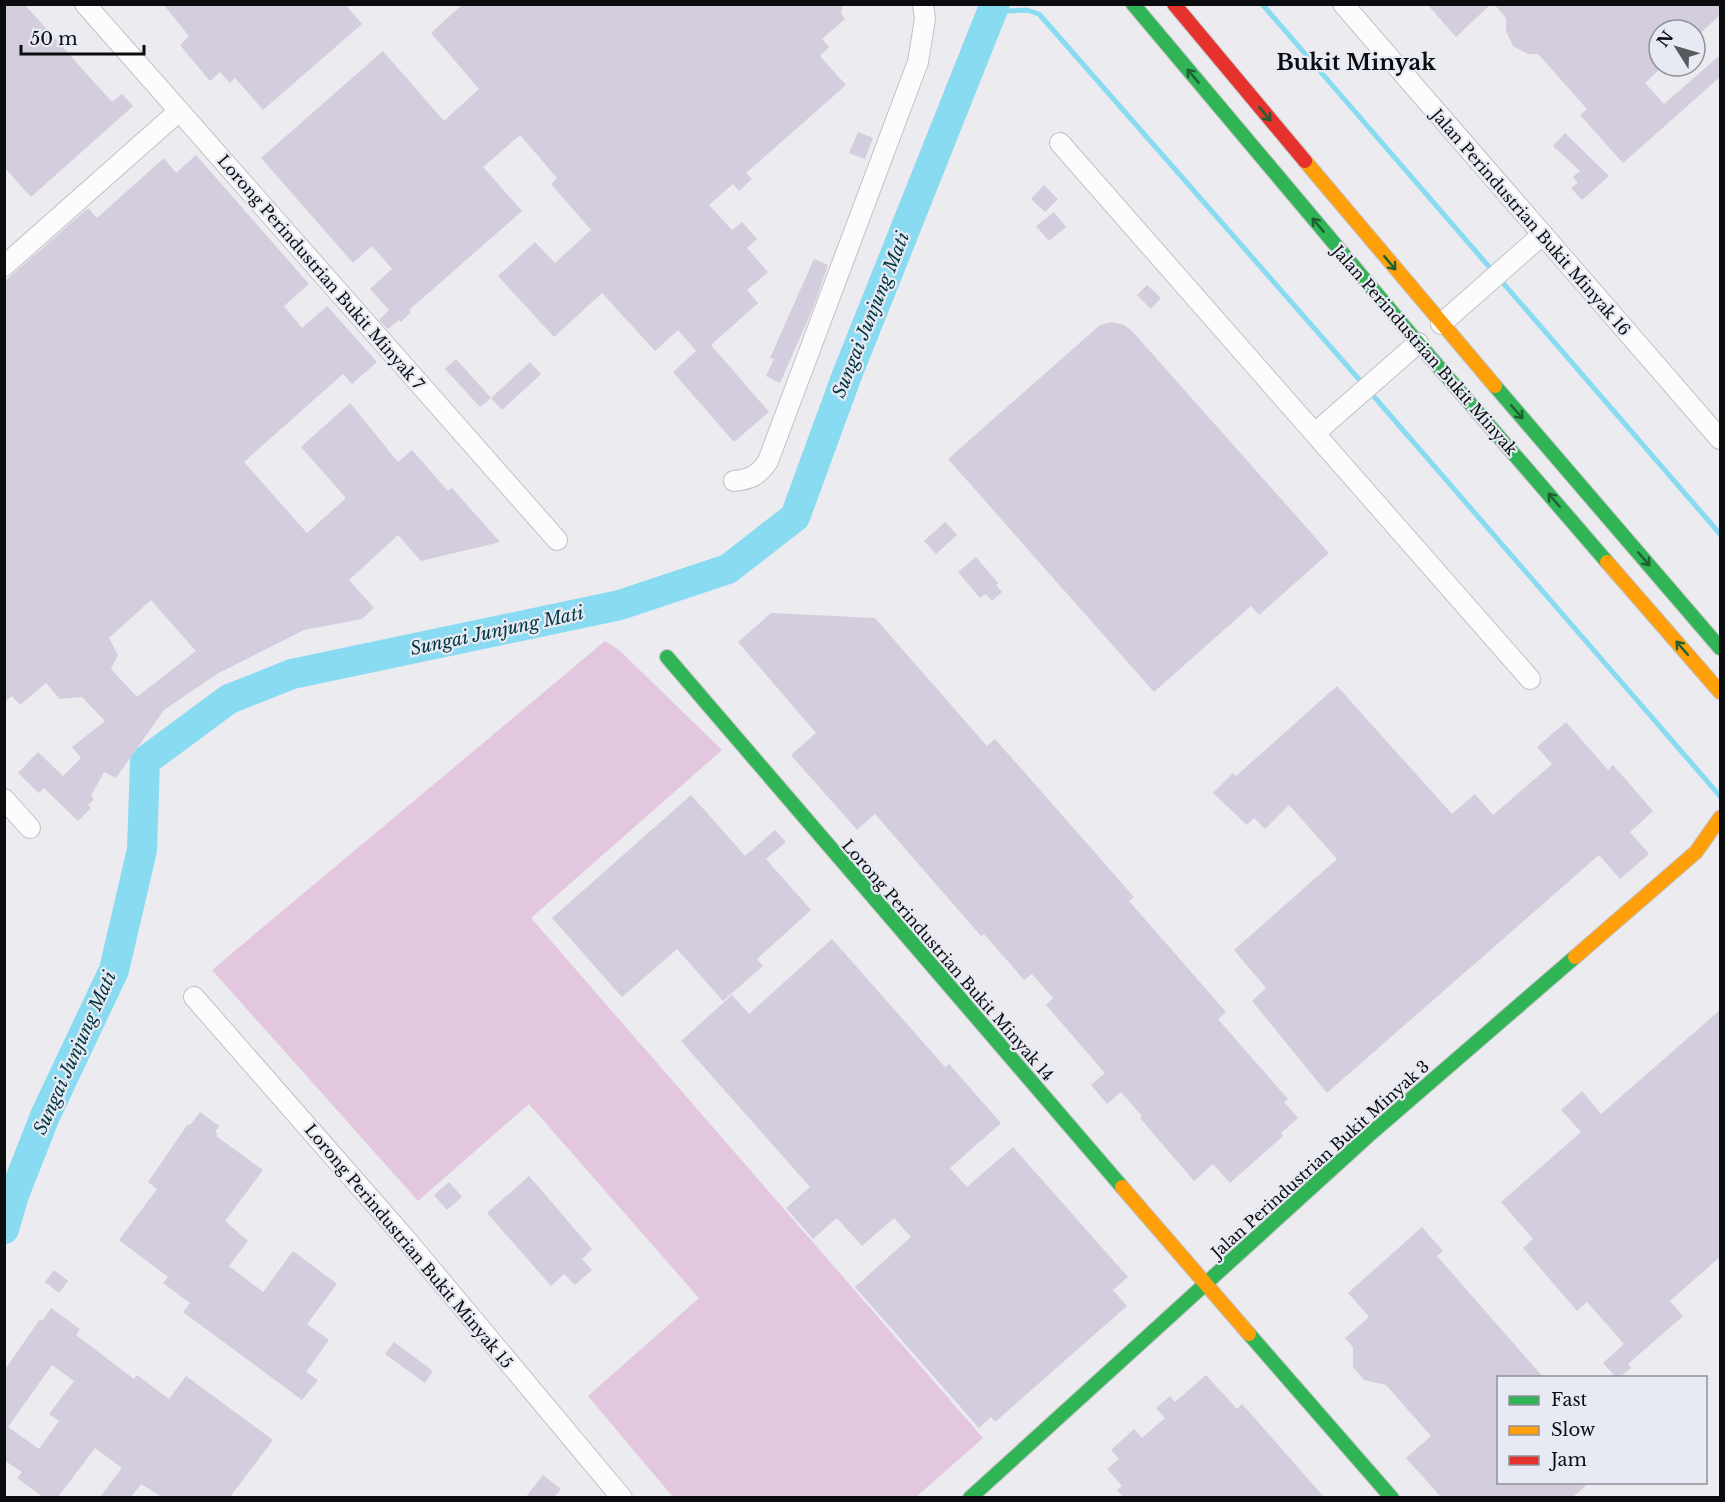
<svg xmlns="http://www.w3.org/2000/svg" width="1725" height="1502" viewBox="0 0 1725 1502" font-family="'Libre Baskerville',serif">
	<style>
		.green { fill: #e2c7df }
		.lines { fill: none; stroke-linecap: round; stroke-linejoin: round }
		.stream { stroke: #88dbf1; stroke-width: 5 }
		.river { stroke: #88dbf1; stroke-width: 30 }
		.building { fill: #d3cdde; fill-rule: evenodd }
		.street-casing { stroke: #c2c2c6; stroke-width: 22 }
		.fast-casing { stroke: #c2c2c6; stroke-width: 16 }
		.slow-casing { stroke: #c2c2c6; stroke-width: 16 }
		.jam-casing { stroke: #c2c2c6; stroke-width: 16 }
		.street { stroke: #fcfcfd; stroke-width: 20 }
		.fast { stroke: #30b455; stroke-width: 14 }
		.slow { stroke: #ff9f0a; stroke-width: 14 }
		.jam { stroke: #e5322d; stroke-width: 14 }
		.oneway { stroke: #1e6032 }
		.labels { text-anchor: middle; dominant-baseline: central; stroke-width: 4.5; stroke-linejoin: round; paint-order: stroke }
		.street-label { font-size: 16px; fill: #0b0c0f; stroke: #e8eaf3 }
		.water-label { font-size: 18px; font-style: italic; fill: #003743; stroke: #e8eaf3 }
		.district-label { font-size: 22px; font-weight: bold; fill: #0b0c0f; stroke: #e8eaf3 }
	</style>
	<rect width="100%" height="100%" fill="#ebebf0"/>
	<path class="green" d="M 605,641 L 619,650 L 722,750 L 531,918 L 983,1438 L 916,1497 L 673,1497 L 588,1396 L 699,1298 L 529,1104 L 418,1201 L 212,970 Z"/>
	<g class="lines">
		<g class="stream">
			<path d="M 1262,4 L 1720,534"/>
			<path d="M 991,12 L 1027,10 L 1039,14 L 1364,385"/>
			<path d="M 1370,392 L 1720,796"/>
		</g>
		<path class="river" d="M 4,1229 L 14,1195 L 45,1116 L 114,970 L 142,850 L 145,761 L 229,699 L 292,674 L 620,605 L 728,569 L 795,517 L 847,375 L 995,4"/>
	</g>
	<g class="building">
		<path d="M 4,4 L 24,4 L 112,102 L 122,94 L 133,106 L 31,197 L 4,167 Z"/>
		<path d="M 163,4 L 345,4 L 362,24 L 263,110 L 235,78 L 230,83 L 220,72 L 210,81 L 180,45 L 189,36 Z"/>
		<path d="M 463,4 L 843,4 L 841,14 L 845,19 L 822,39 L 829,47 L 820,56 L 846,85 L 746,173 L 752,179 L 739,191 L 733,184 L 709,205 L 732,230 L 742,222 L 757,239 L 747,248 L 768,272 L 747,290 L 758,303 L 711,345 L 769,412 L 734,442 L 673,372 L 696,351 L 678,330 L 655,351 L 602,293 L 554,337 L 498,276 L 535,242 L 555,263 L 591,230 L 551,184 L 557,178 L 520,135 L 483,167 L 522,211 L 409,310 L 411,312 L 401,322 L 399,320 L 388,329 L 379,320 L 389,310 L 370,289 L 392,269 L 372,246 L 353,263 L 261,158 L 383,51 L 444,121 L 479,89 L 431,33 Z"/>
		<path d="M 1427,4 L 1491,4 L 1456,37 Z"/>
		<path d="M 1494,4 L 1720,4 L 1720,15 L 1695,38 L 1695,30 L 1659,30 L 1659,70 L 1645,83 L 1664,104 L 1720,55 L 1720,77 L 1623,163 L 1580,115 L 1587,109 L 1538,54 L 1528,54 L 1513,46 L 1506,31 L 1506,18 Z"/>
		<path d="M 858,132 L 873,138 L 865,159 L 849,153 Z"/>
		<path d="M 1565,133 L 1609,176 L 1582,200 L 1571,188 L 1578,183 L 1573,177 L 1580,171 L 1553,146 Z"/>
		<path d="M 196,155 L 309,284 L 284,306 L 302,328 L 327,306 L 377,362 L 352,384 L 343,374 L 244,462 L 307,533 L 346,498 L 301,447 L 350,403 L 398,462 L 412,450 L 448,491 L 452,488 L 500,542 L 421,561 L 398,535 L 349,580 L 374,608 L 362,619 L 304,630 L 217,674 L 164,710 L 116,778 L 104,772 L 91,796 L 94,799 L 88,805 L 91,808 L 78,821 L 44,788 L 39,793 L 18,773 L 38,752 L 63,776 L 81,758 L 72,747 L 105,721 L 82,697 L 60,699 L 46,683 L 20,705 L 12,696 L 4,702 L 4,282 L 88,208 L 97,218 L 164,158 L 176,173 ZM 151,600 L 196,651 L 137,697 L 111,669 L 118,655 L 109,638 Z"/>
		<path d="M 1044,185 L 1058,199 L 1045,212 L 1031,199 Z"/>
		<path d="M 1054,212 L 1066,227 L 1049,241 L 1036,226 Z"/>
		<path d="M 814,259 L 828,265 L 813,308 L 780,383 L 766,376 L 774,359 L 770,358 Z"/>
		<path d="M 1147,285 L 1161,298 L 1151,309 L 1137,295 Z"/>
		<path d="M 1111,322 L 1124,325 L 1132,331 L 1329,553 L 1259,615 L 1251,606 L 1154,692 L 948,459 L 1100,325 Z"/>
		<path d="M 456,359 L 491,398 L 480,407 L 445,369 Z"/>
		<path d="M 530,362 L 541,374 L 502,410 L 491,398 Z"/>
		<path d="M 945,522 L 957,535 L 936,554 L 924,541 Z"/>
		<path d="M 976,557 L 998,583 L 996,585 L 1002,592 L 992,601 L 986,594 L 980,598 L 958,572 Z"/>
		<path d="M 771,613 L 875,618 L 987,746 L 995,739 L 1134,897 L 1129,901 L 1226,1012 L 1218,1019 L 1288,1099 L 1284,1102 L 1298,1118 L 1281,1133 L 1283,1136 L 1230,1183 L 1213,1164 L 1194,1181 L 1140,1118 L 1142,1116 L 1121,1092 L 1107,1104 L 1091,1085 L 1105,1073 L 1046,1005 L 1053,998 L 1032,974 L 1024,980 L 984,934 L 981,936 L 875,814 L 857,830 L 791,755 L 816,733 L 738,642 Z"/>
		<path d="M 1337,686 L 1452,814 L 1475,794 L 1493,815 L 1552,764 L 1537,747 L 1566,722 L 1608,770 L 1613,765 L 1653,811 L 1630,832 L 1649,854 L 1620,879 L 1599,855 L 1327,1093 L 1252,1001 L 1266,988 L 1234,950 L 1337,859 L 1289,805 L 1265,829 L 1254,818 L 1247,825 L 1213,793 L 1233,773 L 1236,776 Z"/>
		<path d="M 691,795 L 745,856 L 775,830 L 786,842 L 766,859 L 811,910 L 757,959 L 763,966 L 723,1001 L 677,949 L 622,997 L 552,918 Z"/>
		<path d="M 832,939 L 945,1067 L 949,1064 L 1001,1123 L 950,1168 L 967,1187 L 1013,1147 L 1128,1277 L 1113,1290 L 1127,1306 L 995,1422 L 991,1417 L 979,1428 L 855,1287 L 911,1237 L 894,1218 L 862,1246 L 837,1218 L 813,1239 L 786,1208 L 810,1187 L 681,1041 L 732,995 L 749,1014 Z"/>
		<path d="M 1720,1010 L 1720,1257 L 1670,1301 L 1683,1316 L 1628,1364 L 1631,1368 L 1620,1377 L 1616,1377 L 1603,1363 L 1624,1344 L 1587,1302 L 1577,1311 L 1523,1248 L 1533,1239 L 1501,1202 L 1581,1132 L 1561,1110 L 1582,1091 L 1601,1114 Z"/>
		<path d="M 200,1112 L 219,1126 L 215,1132 L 218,1134 L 216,1136 L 263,1170 L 225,1221 L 248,1241 L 229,1266 L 263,1292 L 293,1251 L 337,1284 L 307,1324 L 329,1340 L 306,1372 L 318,1380 L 302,1400 L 183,1312 L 190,1303 L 163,1283 L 168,1277 L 119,1240 L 157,1189 L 148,1182 L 188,1124 L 190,1125 Z"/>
		<path d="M 529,1176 L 592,1249 L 582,1259 L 592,1270 L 575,1285 L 564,1274 L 551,1286 L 487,1213 Z"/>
		<path d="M 449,1182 L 462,1197 L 447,1210 L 434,1195 Z"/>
		<path d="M 1422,1227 L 1443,1251 L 1437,1256 L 1543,1377 L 1498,1377 L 1498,1482 L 1590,1482 L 1573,1497 L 1441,1497 L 1406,1458 L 1431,1436 L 1386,1385 L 1364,1380 L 1353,1367 L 1353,1347 L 1345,1338 L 1369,1317 L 1348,1293 Z"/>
		<path d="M 54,1270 L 68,1281 L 59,1293 L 45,1282 Z"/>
		<path d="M 51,1308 L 80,1329 L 76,1335 L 134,1379 L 137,1375 L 169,1399 L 186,1376 L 273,1440 L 230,1497 L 162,1497 L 141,1484 L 131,1497 L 100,1497 L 122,1468 L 95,1448 L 58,1497 L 43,1497 L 17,1478 L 22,1472 L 4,1460 L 4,1371 L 40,1319 L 42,1321 ZM 52,1365 L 74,1381 L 49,1414 L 59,1421 L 39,1449 L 8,1427 Z"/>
		<path d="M 394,1342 L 433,1371 L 425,1383 L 385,1354 Z"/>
		<path d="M 1206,1375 L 1237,1409 L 1242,1404 L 1324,1497 L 1123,1497 L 1117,1490 L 1122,1486 L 1107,1469 L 1119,1459 L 1111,1450 L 1134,1429 L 1142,1438 L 1165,1418 L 1156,1408 L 1170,1396 L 1175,1402 Z"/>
		<path d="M 543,1475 L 561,1489 L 554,1497 L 526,1497 Z"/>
	</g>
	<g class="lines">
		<g class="street-casing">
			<g id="street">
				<path d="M 85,4 L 557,540"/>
				<path d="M 1343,4 L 1720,439"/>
				<path d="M 1060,143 L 1530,679"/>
				<path d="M 4,266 L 179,111"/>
				<path d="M 1441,324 L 1542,235"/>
				<path d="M 1315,433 L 1418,343"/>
				<path d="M 734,481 C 751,479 758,476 768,461 L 918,62 L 925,19 L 923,4"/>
				<path d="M 4,799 L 30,828"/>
				<path d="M 194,997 L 404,1237 L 622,1498"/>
			</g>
		</g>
		<g class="fast-casing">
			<g id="fast">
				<path d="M 1133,4 L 1418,343 L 1607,562"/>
				<path d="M 1495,386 L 1720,648"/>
				<path d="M 667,657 L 1122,1187"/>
				<path d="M 1249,1334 L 1392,1498"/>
				<path d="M 970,1498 L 1368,1136 L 1575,957"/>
			</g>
		</g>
		<g class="slow-casing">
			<g id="slow">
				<path d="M 1305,161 L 1495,386"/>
				<path d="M 1607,562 L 1720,692"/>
				<path d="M 1575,957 L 1696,852 L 1720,818"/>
				<path d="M 1122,1187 L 1249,1334"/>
			</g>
		</g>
		<g class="jam-casing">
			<path id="jam" d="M 1174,4 L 1305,161"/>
		</g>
		<use href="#street" class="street"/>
		<use href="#fast" class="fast"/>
		<use href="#slow" class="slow"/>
		<use href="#jam" class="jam"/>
	</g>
	<defs><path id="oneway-shaft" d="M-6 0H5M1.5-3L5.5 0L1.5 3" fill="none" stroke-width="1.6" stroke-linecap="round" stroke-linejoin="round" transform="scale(1.5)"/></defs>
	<g class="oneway">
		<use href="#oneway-shaft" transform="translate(1193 76) rotate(-130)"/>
		<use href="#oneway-shaft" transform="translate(1265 114) rotate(50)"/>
		<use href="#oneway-shaft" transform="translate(1318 225) rotate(-130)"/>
		<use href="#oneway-shaft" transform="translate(1390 263) rotate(50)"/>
		<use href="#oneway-shaft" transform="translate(1517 412) rotate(49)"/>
		<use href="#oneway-shaft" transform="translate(1554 500) rotate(-131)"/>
		<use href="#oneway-shaft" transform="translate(1644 559) rotate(49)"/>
		<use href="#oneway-shaft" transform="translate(1682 648) rotate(-131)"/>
	</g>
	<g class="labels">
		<g class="street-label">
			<text transform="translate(1531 222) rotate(49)">Jalan Perindustrian Bukit Minyak 16</text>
			<text transform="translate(321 272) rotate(49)">Lorong Perindustrian Bukit Minyak 7</text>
			<text transform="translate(1425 350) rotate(49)">Jalan Perindustrian Bukit Minyak</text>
			<text transform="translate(948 960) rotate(49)">Lorong Perindustrian Bukit Minyak 14</text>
			<text transform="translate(1320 1159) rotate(-42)">Jalan Perindustrian Bukit Minyak 3</text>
			<text transform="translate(409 1246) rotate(50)">Lorong Perindustrian Bukit Minyak 15</text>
		</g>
		<g class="water-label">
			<text transform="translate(871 315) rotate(-68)">Sungai Junjung Mati</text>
			<text transform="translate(497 631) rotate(-12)">Sungai Junjung Mati</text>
			<text transform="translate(75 1053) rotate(-66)">Sungai Junjung Mati</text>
		</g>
		<g class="district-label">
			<text x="1356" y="62">Bukit Minyak</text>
		</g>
	</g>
	<rect width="1725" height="1502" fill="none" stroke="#0b0c0f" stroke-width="12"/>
	<rect x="1497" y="1376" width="210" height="108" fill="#e8eaf3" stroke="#909198" stroke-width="1.5"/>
	<rect x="1509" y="1396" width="30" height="9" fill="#30b455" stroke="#909198" stroke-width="1.5"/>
	<text x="1551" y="1406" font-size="18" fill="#0b0c0f">Fast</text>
	<rect x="1509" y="1426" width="30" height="9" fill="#ff9f0a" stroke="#909198" stroke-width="1.5"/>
	<text x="1551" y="1436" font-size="18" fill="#0b0c0f">Slow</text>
	<rect x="1509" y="1456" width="30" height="9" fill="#e5322d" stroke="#909198" stroke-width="1.5"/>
	<text x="1551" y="1466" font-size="18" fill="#0b0c0f">Jam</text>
	<g transform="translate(1677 48) rotate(307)"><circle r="28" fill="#e8eaf3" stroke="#909198" stroke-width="1.5"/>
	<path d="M0-4.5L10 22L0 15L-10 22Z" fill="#595a5e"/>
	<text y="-9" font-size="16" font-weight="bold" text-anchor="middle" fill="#0b0c0f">N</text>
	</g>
	<path d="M21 45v9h123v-9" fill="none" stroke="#0b0c0f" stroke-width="3"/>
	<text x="30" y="45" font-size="18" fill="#0b0c0f" stroke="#e8eaf3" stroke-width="4.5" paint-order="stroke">50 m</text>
</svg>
